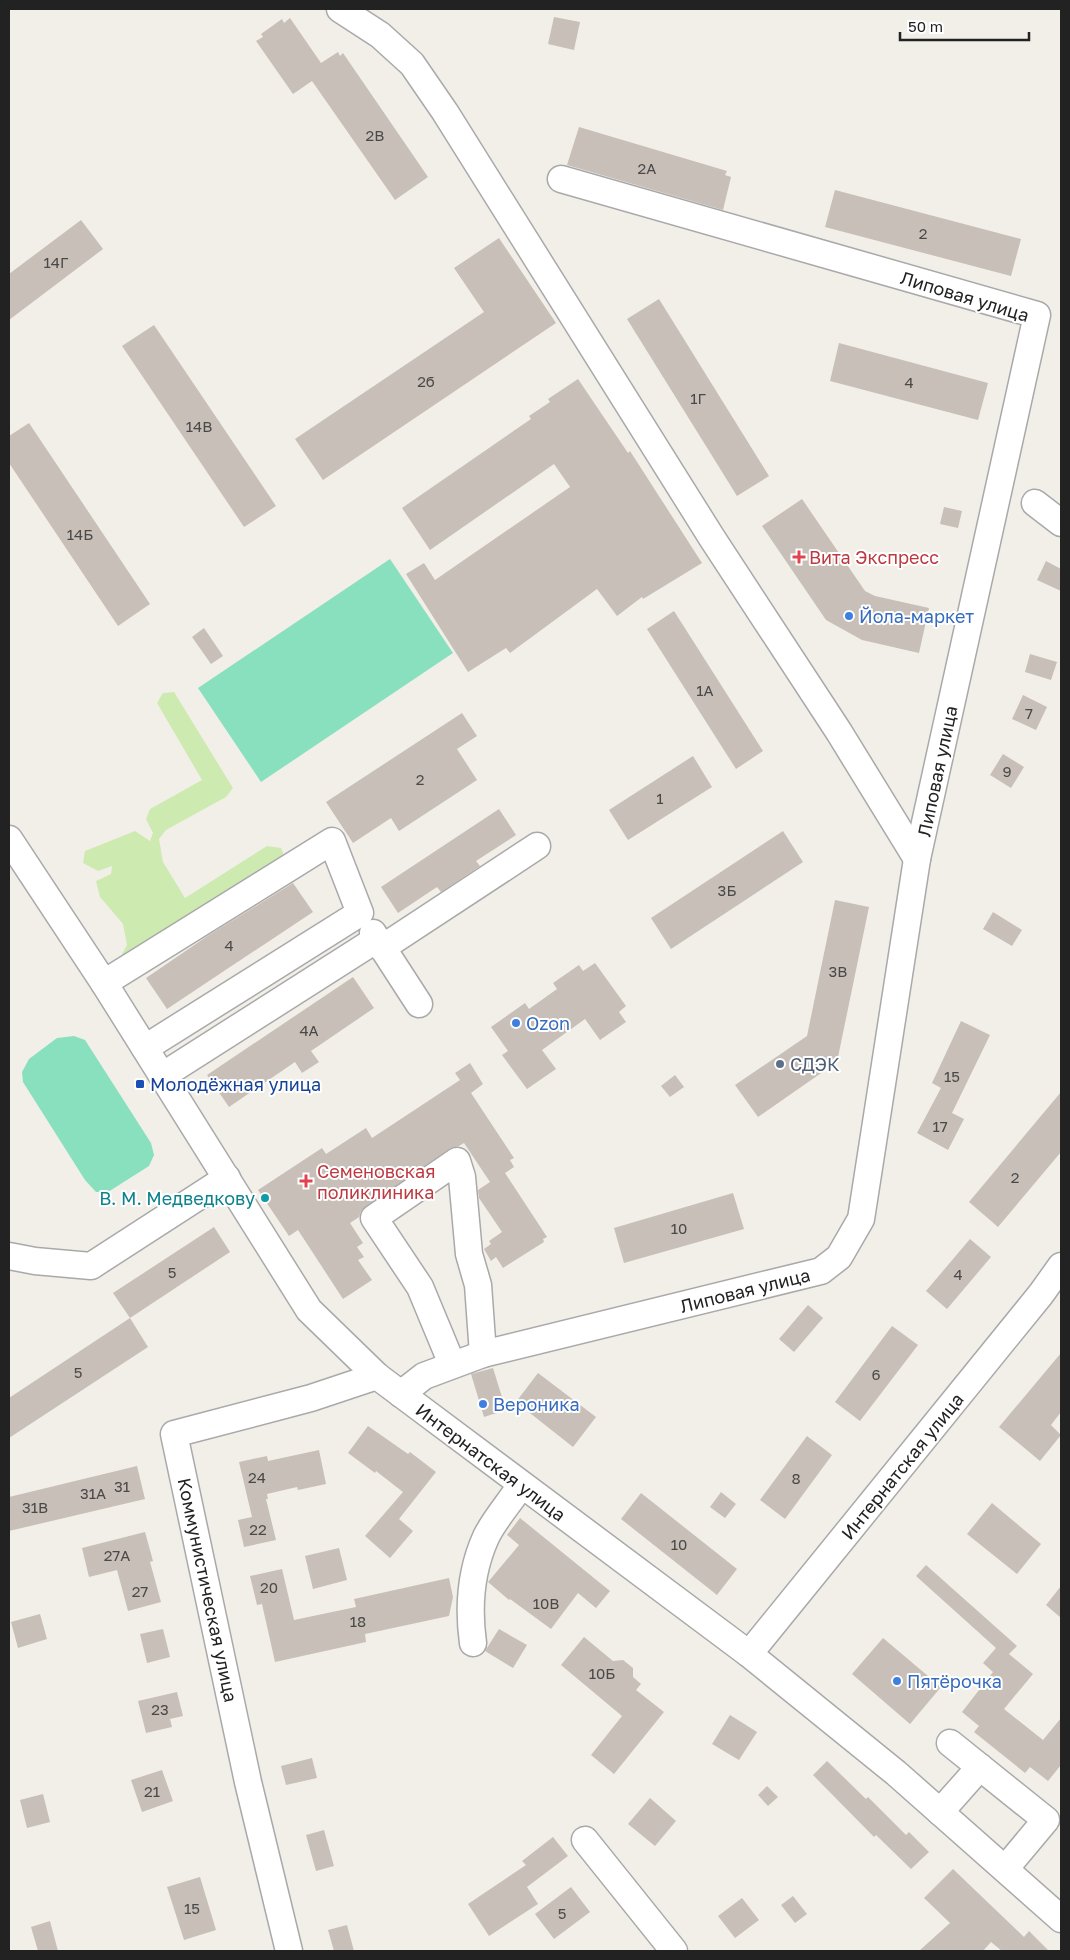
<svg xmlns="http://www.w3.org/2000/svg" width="1070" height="1960" viewBox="0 0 1070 1960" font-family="'Golos Text',sans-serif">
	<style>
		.grass { fill: #cdebb0 }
		.pitch { fill: #88e0be }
		.building { fill: #c7bfb8 }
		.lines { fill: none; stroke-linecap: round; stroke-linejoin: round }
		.minor-casing { stroke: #a9a9a9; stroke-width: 29 }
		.minor { stroke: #fff; stroke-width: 26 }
		.health-dot { fill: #e0444e; stroke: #fff; stroke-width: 2 }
		.shop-dot { fill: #3f7fe0; stroke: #fff; stroke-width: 2 }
		.service-dot { fill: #5c6f8a; stroke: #fff; stroke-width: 2 }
		.transit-dot { fill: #1a4fb4; stroke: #fff; stroke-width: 2 }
		.culture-dot { fill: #0f9aa8; stroke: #fff; stroke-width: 2 }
		.labels { text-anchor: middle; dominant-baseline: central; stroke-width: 4; stroke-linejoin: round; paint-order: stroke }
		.number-label { font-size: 15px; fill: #4b4948 }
		.street-label { font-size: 18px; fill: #222; stroke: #fff }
		.health-label { font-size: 18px; fill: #be3a42; stroke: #fff; text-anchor: start }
		.shop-label { font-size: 18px; fill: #366cbe; stroke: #fff; text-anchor: start }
		.service-label { font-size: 18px; fill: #4e5e75; stroke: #fff; text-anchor: start }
		.transit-label { font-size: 18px; fill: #164399; stroke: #fff; text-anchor: start }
		.culture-label { font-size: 18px; fill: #0d838f; stroke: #fff; text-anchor: end }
	</style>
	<rect width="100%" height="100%" fill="#f2efe9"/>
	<path class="grass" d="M 174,692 L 233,788 L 226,797 L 166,830 L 159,839 L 163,862 L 185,898 L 267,846 L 281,848 L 286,861 L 128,959 L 121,956 L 127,945 L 123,924 L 100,897 L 96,881 L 111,874 L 112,866 L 98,871 L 83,863 L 85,851 L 135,831 L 150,841 L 153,833 L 146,819 L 150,809 L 202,780 L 157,703 L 163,693 Z"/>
	<g class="pitch">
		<path d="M 390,559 L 453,653 L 261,782 L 198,688 Z"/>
		<path d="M 74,1036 L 85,1040 L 151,1143 L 154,1155 L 149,1166 L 108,1192 L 96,1192 L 85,1180 L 23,1082 L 22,1072 L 29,1059 L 57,1038 Z"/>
	</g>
	<g class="building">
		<path d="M 554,17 L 580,22 L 574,50 L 548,44 Z"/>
		<path d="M 290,18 L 321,63 L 338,52 L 340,56 L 343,53 L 428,177 L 395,200 L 312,81 L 293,94 L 256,41 L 263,37 L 261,34 L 282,19 L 284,23 Z"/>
		<path d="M 579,127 L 727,171 L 725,175 L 731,177 L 723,210 L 567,165 Z"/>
		<path d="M 835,190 L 1021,239 L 1011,276 L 825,227 Z"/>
		<path d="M 81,220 L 103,249 L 9,320 L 9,274 Z"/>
		<path d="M 499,238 L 556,323 L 323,480 L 295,439 L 484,312 L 454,268 Z"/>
		<path d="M 659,299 L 769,476 L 737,496 L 627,319 Z"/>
		<path d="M 154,325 L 276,506 L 244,527 L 122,346 Z"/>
		<path d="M 839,343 L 988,383 L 978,420 L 830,381 Z"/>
		<path d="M 578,379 L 628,453 L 630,451 L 702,563 L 643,599 L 642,597 L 617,616 L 597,589 L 510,653 L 506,648 L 468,672 L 406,574 L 424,563 L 435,580 L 570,487 L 554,464 L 430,550 L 402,508 L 531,419 L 529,416 L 550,402 L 548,399 Z"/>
		<path d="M 29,423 L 150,604 L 118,626 L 9,463 L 9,436 Z"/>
		<path d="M 802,499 L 865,591 L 875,596 L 929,608 L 919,653 L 862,640 L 826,620 L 762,526 Z"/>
		<path d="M 944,507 L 962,511 L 958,528 L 940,524 Z"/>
		<path d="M 1046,561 L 1061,569 L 1061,591 L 1037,580 Z"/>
		<path d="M 674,611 L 763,751 L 736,769 L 647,629 Z"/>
		<path d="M 204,628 L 223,656 L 211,664 L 192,637 Z"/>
		<path d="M 1030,654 L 1057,662 L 1051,680 L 1025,672 Z"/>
		<path d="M 1023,695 L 1047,707 L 1036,730 L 1012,719 Z"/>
		<path d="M 462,713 L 477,736 L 457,749 L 477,780 L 399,831 L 391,818 L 353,843 L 326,802 Z"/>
		<path d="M 1003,754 L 1024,767 L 1011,788 L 990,775 Z"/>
		<path d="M 693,756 L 712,787 L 628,840 L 609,810 Z"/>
		<path d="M 499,809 L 516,835 L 476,861 L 480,866 L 441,892 L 437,887 L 398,913 L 381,887 Z"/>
		<path d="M 783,831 L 803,862 L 671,949 L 651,918 Z"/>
		<path d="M 293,883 L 313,912 L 167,1009 L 146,978 L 209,935 Z"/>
		<path d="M 835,900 L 869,907 L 837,1062 L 758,1117 L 735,1085 L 807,1036 Z"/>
		<path d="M 993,912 L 1022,930 L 1012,946 L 983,929 Z"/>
		<path d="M 595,963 L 626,1006 L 619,1012 L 626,1022 L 600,1040 L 585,1019 L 542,1050 L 556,1069 L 527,1089 L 502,1055 L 508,1051 L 491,1027 L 525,1003 L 529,1009 L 557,989 L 553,983 L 579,965 L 583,971 Z"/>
		<path d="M 353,977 L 374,1008 L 311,1051 L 319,1062 L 302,1073 L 295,1062 L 229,1107 L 207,1075 Z"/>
		<path d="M 961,1021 L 990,1035 L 952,1113 L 964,1119 L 948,1150 L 917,1133 L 941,1088 L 932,1083 Z"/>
		<path d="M 470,1063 L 483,1084 L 471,1093 L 514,1158 L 510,1160 L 514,1167 L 505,1173 L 547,1237 L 543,1239 L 544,1242 L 503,1268 L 496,1257 L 491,1261 L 484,1249 L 491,1244 L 489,1241 L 502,1232 L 479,1198 L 478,1190 L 490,1182 L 464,1143 L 459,1146 L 449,1149 L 366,1206 L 361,1211 L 359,1217 L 350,1223 L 363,1243 L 357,1247 L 364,1257 L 358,1260 L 372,1280 L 343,1299 L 298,1230 L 289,1236 L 258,1190 L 322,1148 L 326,1154 L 366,1128 L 372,1138 L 460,1080 L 455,1073 Z"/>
		<path d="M 675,1075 L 684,1087 L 670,1097 L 661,1086 Z"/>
		<path d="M 1061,1092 L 1061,1152 L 998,1227 L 969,1202 Z"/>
		<path d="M 733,1193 L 744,1229 L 624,1263 L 614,1228 Z"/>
		<path d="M 214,1227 L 230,1252 L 130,1318 L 113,1293 Z"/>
		<path d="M 970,1239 L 991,1257 L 947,1309 L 926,1291 Z"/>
		<path d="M 808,1305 L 823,1318 L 794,1352 L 779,1339 Z"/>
		<path d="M 130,1318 L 148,1347 L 9,1438 L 9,1398 Z"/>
		<path d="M 892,1326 L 918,1345 L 860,1421 L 835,1402 Z"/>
		<path d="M 1061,1353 L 1061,1412 L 1051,1425 L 1061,1435 L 1040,1461 L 999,1427 Z"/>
		<path d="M 493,1368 L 506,1410 L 484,1417 L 471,1374 Z"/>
		<path d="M 538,1373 L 596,1417 L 573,1447 L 516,1402 Z"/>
		<path d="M 368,1426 L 408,1454 L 410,1452 L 436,1472 L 399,1519 L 413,1531 L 390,1558 L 365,1536 L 403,1492 L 376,1471 L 375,1473 L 348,1453 Z"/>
		<path d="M 807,1436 L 832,1455 L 785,1519 L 760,1500 Z"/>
		<path d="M 319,1450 L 326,1484 L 298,1490 L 297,1487 L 267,1494 L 268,1499 L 266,1499 L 276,1540 L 244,1547 L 238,1520 L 252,1517 L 239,1462 L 267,1456 L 268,1461 Z"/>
		<path d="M 137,1466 L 145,1499 L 9,1531 L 9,1497 Z"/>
		<path d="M 721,1492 L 736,1504 L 725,1518 L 710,1507 Z"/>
		<path d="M 641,1493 L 737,1569 L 717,1595 L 621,1519 Z"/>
		<path d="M 992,1503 L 1041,1544 L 1017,1574 L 967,1534 Z"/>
		<path d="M 520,1518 L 610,1591 L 596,1608 L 578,1593 L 551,1629 L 510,1599 L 509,1600 L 488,1582 L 519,1545 L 507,1535 Z"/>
		<path d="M 145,1532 L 153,1561 L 150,1562 L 161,1602 L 128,1611 L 117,1570 L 89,1577 L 82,1548 Z"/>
		<path d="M 339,1548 L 347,1580 L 313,1589 L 305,1556 Z"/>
		<path d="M 926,1565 L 1017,1646 L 1009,1654 L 1033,1674 L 1004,1709 L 1043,1740 L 1061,1718 L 1061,1765 L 1048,1781 L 1030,1767 L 1025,1773 L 974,1732 L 979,1726 L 962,1712 L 993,1672 L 983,1663 L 996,1648 L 916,1576 Z"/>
		<path d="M 282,1569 L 294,1620 L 356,1607 L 354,1599 L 449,1578 L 453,1597 L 449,1616 L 365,1634 L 366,1642 L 275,1662 L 262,1604 L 257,1605 L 250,1576 Z"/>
		<path d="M 1061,1586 L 1061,1618 L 1046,1605 Z"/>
		<path d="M 40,1614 L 47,1639 L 18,1648 L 11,1622 Z"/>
		<path d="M 163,1629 L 170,1657 L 147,1663 L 140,1634 Z"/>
		<path d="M 499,1629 L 527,1645 L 513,1668 L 485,1651 Z"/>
		<path d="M 584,1637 L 613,1661 L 623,1660 L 633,1668 L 633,1677 L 641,1684 L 636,1690 L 664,1712 L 614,1774 L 591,1755 L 622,1716 L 561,1665 Z"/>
		<path d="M 883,1638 L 941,1687 L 910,1724 L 852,1674 Z"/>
		<path d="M 177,1692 L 183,1716 L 170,1719 L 172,1727 L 146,1733 L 138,1701 Z"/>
		<path d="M 730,1715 L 757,1732 L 739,1760 L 712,1744 Z"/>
		<path d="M 312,1758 L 317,1778 L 286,1785 L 281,1766 Z"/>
		<path d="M 827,1761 L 866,1799 L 868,1797 L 906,1835 L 909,1832 L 929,1852 L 911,1869 L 876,1835 L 874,1837 L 813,1775 Z"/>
		<path d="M 162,1770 L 173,1801 L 142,1812 L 131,1780 Z"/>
		<path d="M 767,1786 L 778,1797 L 768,1806 L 758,1795 Z"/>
		<path d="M 43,1794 L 50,1822 L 27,1828 L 20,1800 Z"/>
		<path d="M 650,1798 L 676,1821 L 655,1846 L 628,1824 Z"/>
		<path d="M 324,1830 L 334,1866 L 316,1871 L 306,1835 Z"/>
		<path d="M 553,1837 L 568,1856 L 527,1887 L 538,1904 L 489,1936 L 468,1904 L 526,1865 L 522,1861 Z"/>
		<path d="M 953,1869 L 1024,1937 L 1029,1931 L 1049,1951 L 1002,1951 L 991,1942 L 983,1951 L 919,1951 L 950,1923 L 924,1898 Z"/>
		<path d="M 200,1877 L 216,1930 L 184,1940 L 167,1887 Z"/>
		<path d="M 571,1887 L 590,1912 L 554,1939 L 535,1914 Z"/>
		<path d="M 793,1896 L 807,1914 L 795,1923 L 781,1905 Z"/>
		<path d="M 742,1898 L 759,1920 L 735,1938 L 718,1916 Z"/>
		<path d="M 50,1921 L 58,1951 L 38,1951 L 31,1927 Z"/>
		<path d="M 347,1925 L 354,1951 L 334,1951 L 328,1930 Z"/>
	</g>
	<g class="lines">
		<g class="minor-casing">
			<g id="minor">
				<path d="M 340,9 L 380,35 L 412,64 L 445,112 L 712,538 L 839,732 L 917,859"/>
				<path d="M 1035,503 L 1061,523"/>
				<path d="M 9,839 L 104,983 L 309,1310 L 377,1376 L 749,1654 L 896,1773 L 1061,1919"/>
				<path d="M 373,933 L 419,1004"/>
				<path d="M 382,948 L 537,846"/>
				<path d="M 104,983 L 332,841 L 360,913 L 145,1048"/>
				<path d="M 162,1076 L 377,939"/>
				<path d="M 9,1256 L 35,1261 L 91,1266 L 227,1178"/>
				<path d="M 452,1364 L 420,1287 L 374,1218 L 457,1161 L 462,1177 L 469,1254 L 478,1285 L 483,1354"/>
				<path d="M 401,1394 L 424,1376 L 483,1354 L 821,1271 L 839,1257 L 861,1219 L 917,859 L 1037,315 L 561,179"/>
				<path d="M 473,1643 C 468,1607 471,1570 486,1537 C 494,1520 511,1501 521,1485"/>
				<path d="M 749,1654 L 1041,1294 L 1061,1266"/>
				<path d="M 950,1743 L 1046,1820 L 1005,1869"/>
				<path d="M 940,1812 L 980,1767"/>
				<path d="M 585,1840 L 674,1951"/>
				<path d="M 289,1951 L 248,1782 L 174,1434 L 311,1398 L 377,1376"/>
			</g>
		</g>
		<use href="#minor" class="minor"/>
	</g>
	<g class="health-dot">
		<path d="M796.5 549.5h5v5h5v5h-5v5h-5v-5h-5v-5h5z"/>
		<path d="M303.5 1173.5h5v5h5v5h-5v5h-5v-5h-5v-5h5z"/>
	</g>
	<g class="shop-dot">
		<circle cx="849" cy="616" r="5"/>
		<circle cx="516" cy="1023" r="5"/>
		<circle cx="483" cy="1404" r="5"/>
		<circle cx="897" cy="1681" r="5"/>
	</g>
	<circle class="service-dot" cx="780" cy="1064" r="5"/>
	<rect class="transit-dot" x="135" y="1079" width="10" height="10" rx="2.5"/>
	<circle class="culture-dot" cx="265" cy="1198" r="5"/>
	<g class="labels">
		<g class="number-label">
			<text x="375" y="135">2В</text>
			<text x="647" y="168">2А</text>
			<text x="923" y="233">2</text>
			<text x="56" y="262">14Г</text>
			<text x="426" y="381">2б</text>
			<text x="909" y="382">4</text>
			<text x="698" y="398">1Г</text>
			<text x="199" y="426">14В</text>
			<text x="80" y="534">14Б</text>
			<text x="705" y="690">1А</text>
			<text x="1029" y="713">7</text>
			<text x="1007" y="771">9</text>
			<text x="420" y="779">2</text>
			<text x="660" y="798">1</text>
			<text x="727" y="890">3Б</text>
			<text x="229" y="945">4</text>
			<text x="838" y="971">3В</text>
			<text x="309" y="1030">4А</text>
			<text x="952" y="1076">15</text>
			<text x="940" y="1126">17</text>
			<text x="1015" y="1177">2</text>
			<text x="679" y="1228">10</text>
			<text x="172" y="1272">5</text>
			<text x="958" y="1274">4</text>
			<text x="78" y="1372">5</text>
			<text x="876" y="1374">6</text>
			<text x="257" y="1477">24</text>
			<text x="796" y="1478">8</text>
			<text x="122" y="1486">31</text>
			<text x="93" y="1493">31А</text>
			<text x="35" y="1507">31В</text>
			<text x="258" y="1529">22</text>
			<text x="679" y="1544">10</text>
			<text x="117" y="1555">27А</text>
			<text x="269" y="1587">20</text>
			<text x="140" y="1591">27</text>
			<text x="546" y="1603">10В</text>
			<text x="358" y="1621">18</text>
			<text x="602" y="1673">10Б</text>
			<text x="160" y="1709">23</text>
			<text x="152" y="1791">21</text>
			<text x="192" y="1908">15</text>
			<text x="562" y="1913">5</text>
		</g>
		<g class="street-label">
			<text transform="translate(965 296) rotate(17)">Липовая улица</text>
			<text transform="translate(937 771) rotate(-78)">Липовая улица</text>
			<text transform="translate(745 1290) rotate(-14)">Липовая улица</text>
			<text transform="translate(491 1462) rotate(37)">Интернатская улица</text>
			<text transform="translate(902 1466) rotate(-51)">Интернатская улица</text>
			<text transform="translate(208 1590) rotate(78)">Коммунистическая улица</text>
		</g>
		<g class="health-label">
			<text x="809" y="557">Вита Экспресс</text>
			<text x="317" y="1171">Семеновская<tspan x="317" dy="21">поликлиника</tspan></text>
		</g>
		<g class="shop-label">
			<text x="859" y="616">Йола-маркет</text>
			<text x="526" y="1023">Ozon</text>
			<text x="493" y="1404">Вероника</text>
			<text x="907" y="1681">Пятёрочка</text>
		</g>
		<g class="service-label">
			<text x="790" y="1064">СДЭК</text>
		</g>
		<g class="transit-label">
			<text x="150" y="1084">Молодёжная улица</text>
		</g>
		<g class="culture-label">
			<text x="255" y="1198">В. М. Медведкову</text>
		</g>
	</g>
	<rect width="1070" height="1960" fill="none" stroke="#222222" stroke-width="20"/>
	<path d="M900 32v8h129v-8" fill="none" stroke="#222222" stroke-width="2.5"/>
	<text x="908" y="32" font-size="15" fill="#222222" stroke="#ffffff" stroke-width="4" paint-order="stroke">50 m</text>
</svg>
